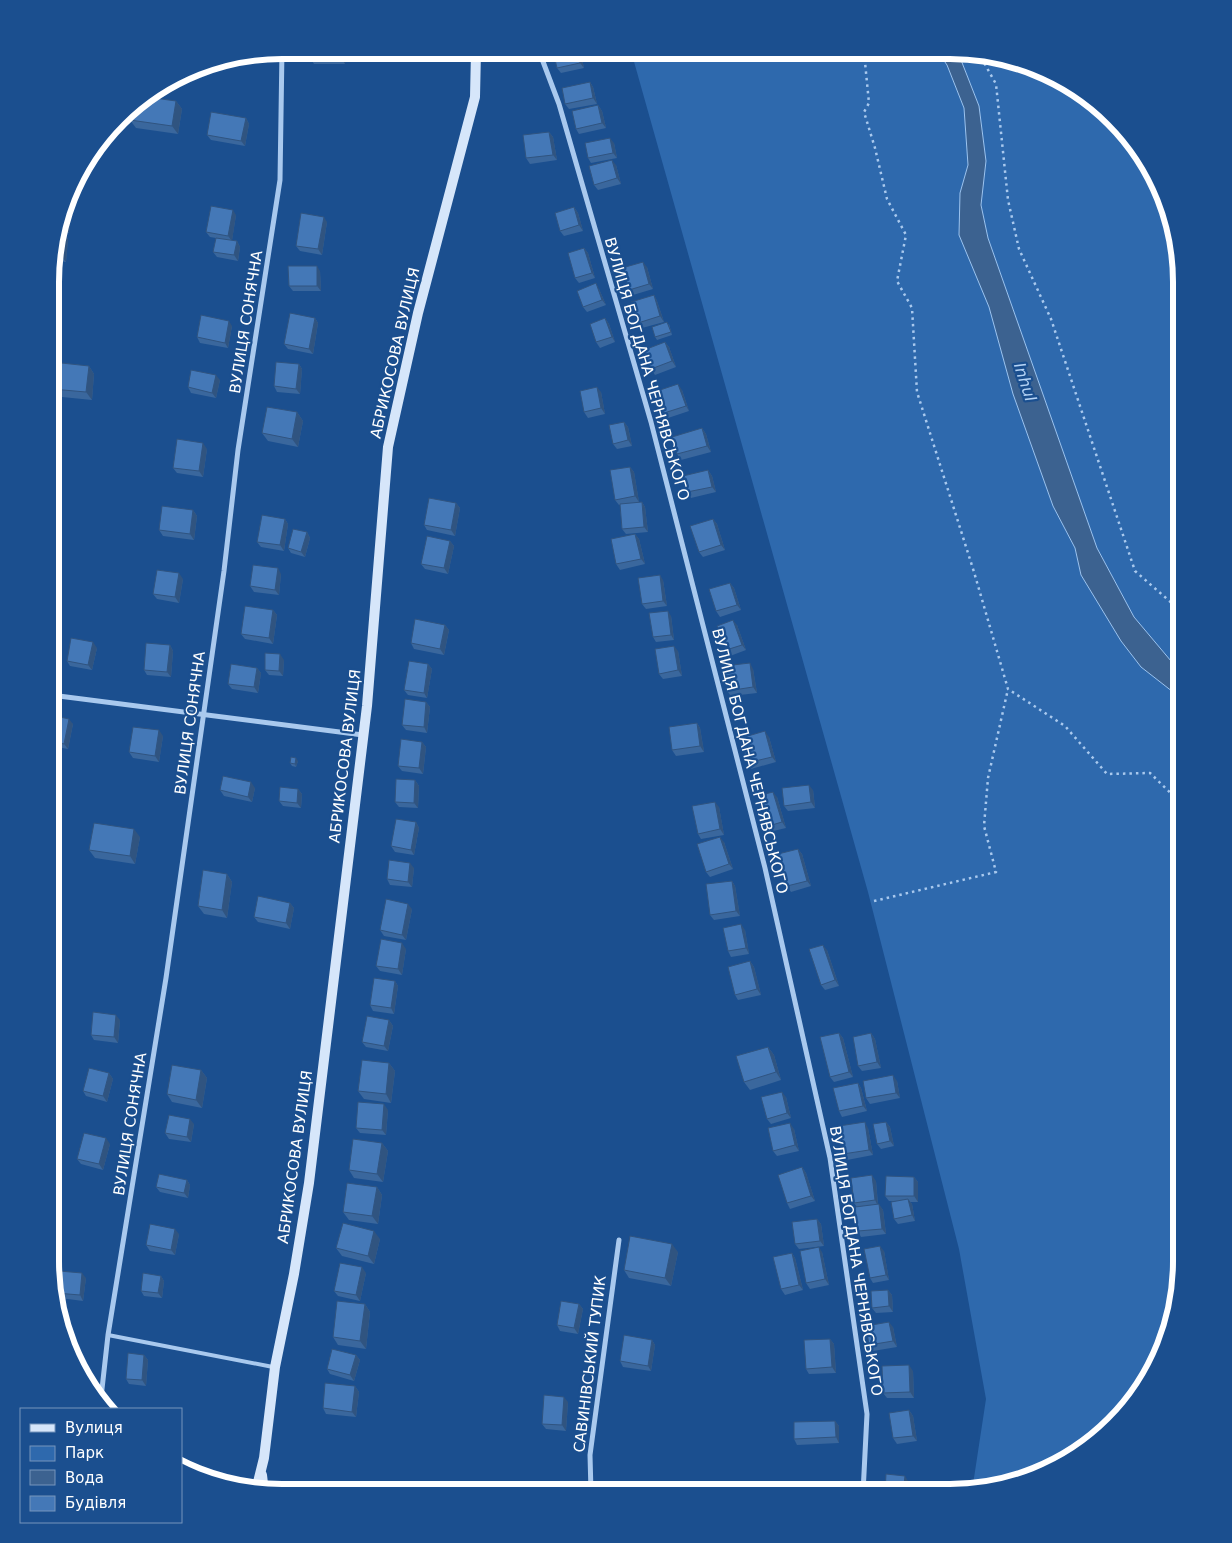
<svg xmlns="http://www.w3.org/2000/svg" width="1232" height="1543" viewBox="0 0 1232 1543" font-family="'DejaVu Sans',sans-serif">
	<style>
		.green { fill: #2e69ad }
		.water { fill: #3c6290; stroke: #9cc4f0 }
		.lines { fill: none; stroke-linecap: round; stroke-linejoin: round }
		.path { stroke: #a9c9ee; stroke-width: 2.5; stroke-dasharray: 2.5 4; stroke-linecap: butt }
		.lane { stroke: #a9c9ee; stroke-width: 4 }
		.street { stroke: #a9c9ee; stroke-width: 5 }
		.secondary { stroke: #d6e6fa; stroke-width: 10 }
		.wall { fill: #3a679d }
		.shaded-wall { fill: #305480 }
		.building { fill: #4478b7; stroke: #305480 }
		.labels { text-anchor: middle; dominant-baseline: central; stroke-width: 4.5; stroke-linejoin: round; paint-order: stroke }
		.street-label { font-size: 15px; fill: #fff; stroke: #1b4f8f }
		.water-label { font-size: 16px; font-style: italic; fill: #b5d3f5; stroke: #1b4f8f }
		.rim { fill: none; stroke: #fff; stroke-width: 6 }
	</style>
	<rect width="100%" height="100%" fill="#1b4f8f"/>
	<g class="green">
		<path d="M 631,51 L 938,52 L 947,65 L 964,108 L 968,165 L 960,193 L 1013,394 L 1053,506 L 1075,548 L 1081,575 L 1121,641 L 1141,667 L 1182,699 L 1181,1277 L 1170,1336 L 1143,1390 L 1066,1462 L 972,1491 L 986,1399 L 959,1249 L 868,892 Z"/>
		<path d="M 956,52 L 981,52 L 1079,89 L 1151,166 L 1174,222 L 1182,281 L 1182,669 L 1171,661 L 1134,617 L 1097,548 L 988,238 L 981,205 L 986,161 L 979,106 L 961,60 Z"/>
	</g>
	<path class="water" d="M 938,52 L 956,52 L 961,60 L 979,106 L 986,161 L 981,205 L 988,238 L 1097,548 L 1134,617 L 1171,661 L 1182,669 L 1182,699 L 1141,667 L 1121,641 L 1081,575 L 1075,548 L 1053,506 L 1013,394 L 989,307 L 959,235 L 960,193 L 968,165 L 964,108 L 947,65 Z"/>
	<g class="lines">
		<g class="path">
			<path d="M 864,52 L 869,103 L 864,112 L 875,148 L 887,199 L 906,235 L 897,281 L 912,308 L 917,392 L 974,572 L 1008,689 L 1065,726 L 1107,774 L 1150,773 L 1182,804"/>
			<path d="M 978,52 L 996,84 L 1008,200 L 1019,249 L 1051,319 L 1135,571 L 1182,612"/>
			<path d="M 874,901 L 996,872 L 984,826 L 988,778 L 1008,689"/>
			<path d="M 1173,1317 L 1174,1297 L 1181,1267"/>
		</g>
		<path class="lane" d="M 108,1335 L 273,1367"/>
		<g class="street">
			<path d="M 539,51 L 559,104 L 651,422 L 765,868 L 830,1158 L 867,1414 L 863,1493"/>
			<path d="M 51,695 L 363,735"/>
			<path d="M 101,1398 L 108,1335 L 166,978 L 224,571 L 238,450 L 280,180 L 282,50"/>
			<path d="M 591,1492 L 590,1455 L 619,1240"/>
		</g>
		<g class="secondary">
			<path d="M 262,1475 L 264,1492"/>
			<path d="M 256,1490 L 264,1458 L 275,1367 L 294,1274 L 309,1183 L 367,706 L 388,447 L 418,313 L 475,97 L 476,51"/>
		</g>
	</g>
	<g class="wall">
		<path d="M 307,50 L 346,50 L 345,64 L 314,64 L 307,53 Z"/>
		<path d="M 549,51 L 578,51 L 581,55 L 584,68 L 561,73 L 557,68 L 554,55 L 552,56 Z"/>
		<path d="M 590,82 L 593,87 L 597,104 L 569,109 L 565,104 Z"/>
		<path d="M 176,101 L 182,109 L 178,134 L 136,128 L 130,120 Z"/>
		<path d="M 598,105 L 602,111 L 606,128 L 579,134 L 576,129 Z"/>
		<path d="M 246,118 L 249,124 L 245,146 L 211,140 L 207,135 Z"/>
		<path d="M 549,132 L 553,137 L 557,160 L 530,164 L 526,158 Z"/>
		<path d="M 614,143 L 617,158 L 591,163 L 588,158 Z"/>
		<path d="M 616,165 L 621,184 L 598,190 L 594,185 Z"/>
		<path d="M 67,206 L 71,212 L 69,233 L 59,232 Z"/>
		<path d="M 574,207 L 578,213 L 583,231 L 564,236 L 560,231 Z"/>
		<path d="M 236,215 L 232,240 L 237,241 L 240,247 L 238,261 L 217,257 L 213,252 L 216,238 L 210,237 L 206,232 Z"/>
		<path d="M 327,222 L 322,255 L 300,251 L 296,246 Z"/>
		<path d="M 64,233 L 68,239 L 66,262 L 52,261 L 52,251 Z"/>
		<path d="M 584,248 L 588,253 L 595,278 L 579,283 L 575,278 Z"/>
		<path d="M 52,267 L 58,268 L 62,273 L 59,297 L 52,296 Z"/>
		<path d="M 647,267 L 653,289 L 633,295 L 629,290 Z"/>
		<path d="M 320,271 L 321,291 L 293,291 L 289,286 Z"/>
		<path d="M 599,289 L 606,305 L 587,312 L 583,307 Z"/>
		<path d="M 654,295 L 657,301 L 664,322 L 642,328 L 638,323 Z"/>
		<path d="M 52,301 L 58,307 L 56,331 L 52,330 Z"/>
		<path d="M 315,318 L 318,323 L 313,354 L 288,349 L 284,344 Z"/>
		<path d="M 605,318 L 609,324 L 615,342 L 600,348 L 596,342 Z"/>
		<path d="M 669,324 L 672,335 L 657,340 L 655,337 Z"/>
		<path d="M 232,326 L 228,348 L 200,343 L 197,337 Z"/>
		<path d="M 665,342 L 669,347 L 676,367 L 655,375 L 651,369 Z"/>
		<path d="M 52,362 L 89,366 L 94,374 L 92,400 L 52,396 Z"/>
		<path d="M 299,364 L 302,369 L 300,394 L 277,392 L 274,386 Z"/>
		<path d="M 220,380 L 216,398 L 191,393 L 188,387 Z"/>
		<path d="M 682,390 L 689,411 L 668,418 L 664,413 Z"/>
		<path d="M 601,392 L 605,414 L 588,418 L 584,412 Z"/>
		<path d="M 297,412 L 303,421 L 298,447 L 268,441 L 262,433 Z"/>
		<path d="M 624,422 L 628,427 L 632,446 L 617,449 L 613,444 Z"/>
		<path d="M 702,428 L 706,434 L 711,452 L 681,460 L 677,454 Z"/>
		<path d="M 207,449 L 203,477 L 177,473 L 173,468 Z"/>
		<path d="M 630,467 L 634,472 L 639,502 L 632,503 L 642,502 L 645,507 L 648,532 L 626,534 L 622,529 L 620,505 L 619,505 L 615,500 Z"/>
		<path d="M 708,470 L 712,476 L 716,492 L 691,498 L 687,492 Z"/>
		<path d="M 456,503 L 460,508 L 455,536 L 427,530 L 424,525 Z"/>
		<path d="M 193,510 L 197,516 L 194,540 L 163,536 L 159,530 Z"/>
		<path d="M 285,519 L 288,524 L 284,551 L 261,547 L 257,542 Z"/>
		<path d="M 713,519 L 717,524 L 725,550 L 703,557 L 699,552 Z"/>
		<path d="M 307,532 L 310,538 L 305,557 L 291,553 L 288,548 Z"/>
		<path d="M 635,534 L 639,539 L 645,564 L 620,570 L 616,564 Z"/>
		<path d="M 450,541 L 454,546 L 448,574 L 425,569 L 421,564 Z"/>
		<path d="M 281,574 L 279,595 L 254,592 L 250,586 Z"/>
		<path d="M 183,579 L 179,603 L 157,599 L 153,594 Z"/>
		<path d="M 663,580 L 667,606 L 646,609 L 642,604 Z"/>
		<path d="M 730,583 L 734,588 L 741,610 L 720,617 L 716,611 Z"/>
		<path d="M 273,610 L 277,615 L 273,644 L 245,639 L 241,634 Z"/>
		<path d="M 671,616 L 674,640 L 656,642 L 653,637 Z"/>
		<path d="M 445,625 L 449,630 L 444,655 L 414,649 L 411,643 Z"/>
		<path d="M 737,625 L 746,650 L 730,656 L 726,650 Z"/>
		<path d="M 170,645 L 173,651 L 171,677 L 147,675 L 144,670 Z"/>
		<path d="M 97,648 L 92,670 L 70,666 L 67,661 Z"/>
		<path d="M 678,651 L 682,676 L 663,679 L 659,674 Z"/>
		<path d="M 284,660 L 283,676 L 269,675 L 265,670 Z"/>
		<path d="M 428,664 L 432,669 L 427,698 L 408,695 L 404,690 Z"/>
		<path d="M 257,668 L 261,673 L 258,693 L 232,689 L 228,684 Z"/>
		<path d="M 753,669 L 757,693 L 731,696 L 727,691 Z"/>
		<path d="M 426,702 L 430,707 L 427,733 L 406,730 L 402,725 Z"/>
		<path d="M 51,715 L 73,724 L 68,749 L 51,746 Z"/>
		<path d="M 697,723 L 700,728 L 704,752 L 676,756 L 672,750 Z"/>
		<path d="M 163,736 L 159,762 L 133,758 L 129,752 Z"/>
		<path d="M 769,737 L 776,762 L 751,769 L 747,763 Z"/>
		<path d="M 422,742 L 426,747 L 423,774 L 402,771 L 398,766 Z"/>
		<path d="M 298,761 L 296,767 L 292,766 L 290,763 Z"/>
		<path d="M 415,780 L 419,786 L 418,808 L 399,807 L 395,802 Z"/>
		<path d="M 255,788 L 252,802 L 224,796 L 220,790 Z"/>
		<path d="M 298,789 L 302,794 L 301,808 L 283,806 L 279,801 Z"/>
		<path d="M 813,790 L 815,808 L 788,811 L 784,806 Z"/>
		<path d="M 777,797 L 786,828 L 769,832 L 765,827 Z"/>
		<path d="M 719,807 L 724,835 L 701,839 L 698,834 Z"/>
		<path d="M 416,822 L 419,828 L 414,855 L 395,852 L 391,846 Z"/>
		<path d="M 140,837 L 135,864 L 95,858 L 89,850 Z"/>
		<path d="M 724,842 L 733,869 L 710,877 L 706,872 Z"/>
		<path d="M 798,849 L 802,854 L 811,886 L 791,892 L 787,886 Z"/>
		<path d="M 414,868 L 412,887 L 390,885 L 387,879 Z"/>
		<path d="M 227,874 L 232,882 L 227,918 L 204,914 L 198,906 Z"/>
		<path d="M 732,881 L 735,886 L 740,916 L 714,920 L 710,915 Z"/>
		<path d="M 290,903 L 294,908 L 290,929 L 258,922 L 254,917 Z"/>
		<path d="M 412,909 L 406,940 L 384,936 L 380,930 Z"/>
		<path d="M 745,930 L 749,954 L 731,957 L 728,951 Z"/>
		<path d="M 406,949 L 402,975 L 380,971 L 376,966 Z"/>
		<path d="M 827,950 L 839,986 L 825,990 L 821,985 Z"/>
		<path d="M 750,961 L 754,967 L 761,995 L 738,1000 L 735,995 Z"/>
		<path d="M 395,981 L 398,986 L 394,1014 L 373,1011 L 370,1005 Z"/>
		<path d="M 120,1020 L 118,1043 L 94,1040 L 91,1035 Z"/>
		<path d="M 389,1020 L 393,1026 L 388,1051 L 366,1047 L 362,1042 Z"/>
		<path d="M 839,1033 L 843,1038 L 853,1077 L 834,1082 L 830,1077 Z"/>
		<path d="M 871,1033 L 875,1039 L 881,1068 L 862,1071 L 858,1066 Z"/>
		<path d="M 768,1047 L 774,1055 L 781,1080 L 750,1090 L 744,1082 Z"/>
		<path d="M 389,1063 L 395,1071 L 391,1103 L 364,1099 L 358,1091 Z"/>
		<path d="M 201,1070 L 207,1078 L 202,1108 L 172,1102 L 167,1094 Z"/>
		<path d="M 109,1073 L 113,1079 L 107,1102 L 86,1096 L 83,1091 Z"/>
		<path d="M 897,1081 L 900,1098 L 870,1104 L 866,1098 Z"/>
		<path d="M 858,1083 L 861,1088 L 867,1111 L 842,1117 L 839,1111 Z"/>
		<path d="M 786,1097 L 791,1118 L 771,1124 L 767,1119 Z"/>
		<path d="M 388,1110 L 386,1135 L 360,1133 L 356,1128 Z"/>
		<path d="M 886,1122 L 890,1127 L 894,1146 L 881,1149 L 877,1144 Z"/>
		<path d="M 194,1124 L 191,1142 L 169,1139 L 165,1133 Z"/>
		<path d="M 868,1128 L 873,1155 L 847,1160 L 843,1154 Z"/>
		<path d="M 794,1129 L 799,1151 L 777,1156 L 773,1151 Z"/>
		<path d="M 382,1143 L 388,1151 L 383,1182 L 354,1178 L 349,1170 Z"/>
		<path d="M 110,1144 L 103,1170 L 81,1164 L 77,1159 Z"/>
		<path d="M 802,1167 L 806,1173 L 815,1201 L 790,1209 L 787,1203 Z"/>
		<path d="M 914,1177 L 918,1182 L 918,1202 L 910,1202 L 912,1204 L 915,1221 L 898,1224 L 894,1219 L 896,1201 L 889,1201 L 885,1196 Z"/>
		<path d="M 187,1180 L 190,1185 L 188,1198 L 160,1192 L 156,1187 Z"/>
		<path d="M 876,1181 L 878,1204 L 883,1210 L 886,1234 L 861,1237 L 858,1231 L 857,1207 L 854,1203 Z"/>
		<path d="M 377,1187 L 382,1195 L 378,1224 L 349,1220 L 343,1212 Z"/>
		<path d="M 817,1219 L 821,1224 L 824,1246 L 799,1249 L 795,1244 Z"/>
		<path d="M 179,1234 L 175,1255 L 150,1251 L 146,1245 Z"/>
		<path d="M 380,1239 L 374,1264 L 342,1256 L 336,1248 Z"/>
		<path d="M 884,1251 L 889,1280 L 873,1283 L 870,1278 Z"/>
		<path d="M 678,1252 L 671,1286 L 629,1278 L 624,1270 Z"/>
		<path d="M 822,1252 L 829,1285 L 810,1289 L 806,1283 Z"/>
		<path d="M 792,1253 L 795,1258 L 803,1290 L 785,1295 L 781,1289 Z"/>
		<path d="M 366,1273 L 360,1301 L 338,1296 L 334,1291 Z"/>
		<path d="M 161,1276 L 164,1281 L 162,1298 L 144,1296 L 141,1291 Z"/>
		<path d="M 86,1278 L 83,1301 L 60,1298 L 56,1293 Z"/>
		<path d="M 888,1290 L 892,1295 L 893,1312 L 876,1313 L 872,1308 Z"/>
		<path d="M 365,1304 L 370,1312 L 366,1349 L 338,1345 L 333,1337 Z"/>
		<path d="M 579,1304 L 583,1309 L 578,1334 L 560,1331 L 557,1325 Z"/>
		<path d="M 893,1327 L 897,1347 L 873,1351 L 869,1345 Z"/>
		<path d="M 830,1339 L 834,1344 L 836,1373 L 809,1374 L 806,1369 Z"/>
		<path d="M 652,1340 L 655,1345 L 651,1371 L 623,1367 L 620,1361 Z"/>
		<path d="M 144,1355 L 148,1360 L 146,1386 L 129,1384 L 126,1379 Z"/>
		<path d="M 356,1355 L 360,1360 L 354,1381 L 330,1374 L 327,1369 Z"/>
		<path d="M 913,1371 L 914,1398 L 887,1398 L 883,1393 Z"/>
		<path d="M 355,1386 L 359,1392 L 356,1417 L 326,1414 L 323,1408 Z"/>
		<path d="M 568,1402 L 566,1431 L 546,1429 L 542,1424 Z"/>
		<path d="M 909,1410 L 913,1416 L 917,1441 L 897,1444 L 893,1438 Z"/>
		<path d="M 835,1421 L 839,1426 L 839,1443 L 797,1445 L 794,1439 Z"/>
	</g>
	<g class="shaded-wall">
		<path d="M 338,50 L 346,50 L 345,64 L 338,53 Z"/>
		<path d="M 577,51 L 581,55 L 584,68 L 580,63 Z"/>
		<path d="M 590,82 L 593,87 L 597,104 L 593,98 Z"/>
		<path d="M 176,101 L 182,109 L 178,134 L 172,126 Z"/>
		<path d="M 598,105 L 602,111 L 606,128 L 602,123 Z"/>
		<path d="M 246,118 L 249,124 L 245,146 L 241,141 Z"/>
		<path d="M 549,132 L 553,137 L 557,160 L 553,155 Z"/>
		<path d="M 610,138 L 614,143 L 617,158 L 613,153 Z"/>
		<path d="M 612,160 L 616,165 L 621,184 L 617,178 Z"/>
		<path d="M 76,181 L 73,202 L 70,198 Z"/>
		<path d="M 67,206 L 71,212 L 69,233 L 65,228 Z"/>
		<path d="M 574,207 L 578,213 L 583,231 L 579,225 Z"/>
		<path d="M 233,210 L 236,215 L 232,241 L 228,236 Z"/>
		<path d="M 324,217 L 327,222 L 322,255 L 318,249 Z"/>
		<path d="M 64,233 L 68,239 L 66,262 L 62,257 Z"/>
		<path d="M 237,241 L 240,247 L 238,261 L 234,255 Z"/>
		<path d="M 584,248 L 588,253 L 595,278 L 592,273 Z"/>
		<path d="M 643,262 L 647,267 L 653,289 L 649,284 Z"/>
		<path d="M 317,266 L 320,271 L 321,291 L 317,286 Z"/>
		<path d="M 58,268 L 62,273 L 59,297 L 55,292 Z"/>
		<path d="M 596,283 L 599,289 L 606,305 L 602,300 Z"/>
		<path d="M 654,295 L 657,301 L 664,322 L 660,316 Z"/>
		<path d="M 55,301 L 58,307 L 56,331 L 52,325 Z"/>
		<path d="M 315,318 L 318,323 L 313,354 L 309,349 Z"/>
		<path d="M 605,318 L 609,324 L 615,342 L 612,337 Z"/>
		<path d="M 229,321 L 232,326 L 228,348 L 225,343 Z"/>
		<path d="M 52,337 L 55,341 L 52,358 Z"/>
		<path d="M 665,342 L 669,347 L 676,367 L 672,361 Z"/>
		<path d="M 299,364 L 302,369 L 300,394 L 296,389 Z"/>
		<path d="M 89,366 L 94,374 L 92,400 L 86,392 Z"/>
		<path d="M 216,375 L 220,380 L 216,398 L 212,393 Z"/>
		<path d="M 678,384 L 682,390 L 689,411 L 686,406 Z"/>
		<path d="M 597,387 L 601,392 L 605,414 L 601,408 Z"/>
		<path d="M 297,412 L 303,421 L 298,447 L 292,439 Z"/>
		<path d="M 624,422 L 628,427 L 632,446 L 628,440 Z"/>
		<path d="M 702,428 L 706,434 L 711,452 L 707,446 Z"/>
		<path d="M 203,443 L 207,449 L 203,477 L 199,471 Z"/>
		<path d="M 630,467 L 634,472 L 639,502 L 635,496 Z"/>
		<path d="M 708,470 L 712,476 L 716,492 L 712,487 Z"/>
		<path d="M 642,502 L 645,507 L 648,532 L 644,527 Z"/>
		<path d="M 456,503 L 460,508 L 455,536 L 451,530 Z"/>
		<path d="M 193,510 L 197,516 L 194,540 L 190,534 Z"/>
		<path d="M 285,519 L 288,524 L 284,551 L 280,545 Z"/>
		<path d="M 713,519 L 717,524 L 725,550 L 721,545 Z"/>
		<path d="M 307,532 L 310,538 L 305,557 L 301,552 Z"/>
		<path d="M 635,534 L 639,539 L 645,564 L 641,559 Z"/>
		<path d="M 450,541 L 454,546 L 448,574 L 444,568 Z"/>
		<path d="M 278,568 L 281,574 L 279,595 L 275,590 Z"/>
		<path d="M 179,573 L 183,579 L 179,603 L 175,597 Z"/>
		<path d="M 660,575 L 663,580 L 667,606 L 663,601 Z"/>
		<path d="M 730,583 L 734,588 L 741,610 L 737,605 Z"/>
		<path d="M 273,610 L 277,615 L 273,644 L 269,638 Z"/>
		<path d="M 668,611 L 671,616 L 674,640 L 671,635 Z"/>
		<path d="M 733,620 L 737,625 L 746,650 L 742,645 Z"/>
		<path d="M 445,625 L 449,630 L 444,655 L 440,649 Z"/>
		<path d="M 93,642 L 97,648 L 92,670 L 88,665 Z"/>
		<path d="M 170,645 L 173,651 L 171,677 L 167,672 Z"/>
		<path d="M 674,646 L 678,651 L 682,676 L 678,670 Z"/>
		<path d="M 280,654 L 284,660 L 283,676 L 279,671 Z"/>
		<path d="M 750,663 L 753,669 L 757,693 L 753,687 Z"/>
		<path d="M 428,664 L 432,669 L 427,698 L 424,693 Z"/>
		<path d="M 257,668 L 261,673 L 258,693 L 254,687 Z"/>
		<path d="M 426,702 L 430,707 L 427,733 L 424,727 Z"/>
		<path d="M 69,719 L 73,724 L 68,749 L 64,744 Z"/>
		<path d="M 697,723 L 700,728 L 704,752 L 700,746 Z"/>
		<path d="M 159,730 L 163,736 L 159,762 L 155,756 Z"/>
		<path d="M 765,731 L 769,737 L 776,762 L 772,757 Z"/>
		<path d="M 422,742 L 426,747 L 423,774 L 419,768 Z"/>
		<path d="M 296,758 L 298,761 L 296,767 L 295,764 Z"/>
		<path d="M 415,780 L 419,786 L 418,808 L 414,803 Z"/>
		<path d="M 251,782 L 255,788 L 252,802 L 248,797 Z"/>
		<path d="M 809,785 L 813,790 L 815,808 L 811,802 Z"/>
		<path d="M 298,789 L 302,794 L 301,808 L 297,803 Z"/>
		<path d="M 773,792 L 777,797 L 786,828 L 782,822 Z"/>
		<path d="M 715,802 L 719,807 L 724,835 L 720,829 Z"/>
		<path d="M 416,822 L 419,828 L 414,855 L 411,850 Z"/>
		<path d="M 134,829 L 140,837 L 135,864 L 130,856 Z"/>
		<path d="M 720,837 L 724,842 L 733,869 L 729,864 Z"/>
		<path d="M 798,849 L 802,854 L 811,886 L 807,881 Z"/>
		<path d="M 410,863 L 414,868 L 412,887 L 408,882 Z"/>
		<path d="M 227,874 L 232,882 L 227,918 L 222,910 Z"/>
		<path d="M 732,881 L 735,886 L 740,916 L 736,911 Z"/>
		<path d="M 290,903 L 294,908 L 290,929 L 286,923 Z"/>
		<path d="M 408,904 L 412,909 L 406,940 L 402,935 Z"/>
		<path d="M 741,924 L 745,930 L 749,954 L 746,948 Z"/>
		<path d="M 402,943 L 406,949 L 402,975 L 398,969 Z"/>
		<path d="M 823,945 L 827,950 L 839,986 L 835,980 Z"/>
		<path d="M 750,961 L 754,967 L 761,995 L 757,989 Z"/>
		<path d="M 395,981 L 398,986 L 394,1014 L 391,1008 Z"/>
		<path d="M 116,1015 L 120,1020 L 118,1043 L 114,1037 Z"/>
		<path d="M 389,1020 L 393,1026 L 388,1051 L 384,1046 Z"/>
		<path d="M 839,1033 L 843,1038 L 853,1077 L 849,1072 Z"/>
		<path d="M 871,1033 L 875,1039 L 881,1068 L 877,1062 Z"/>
		<path d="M 768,1047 L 774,1055 L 781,1080 L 776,1072 Z"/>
		<path d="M 389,1063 L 395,1071 L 391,1103 L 386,1094 Z"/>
		<path d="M 201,1070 L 207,1078 L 202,1108 L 196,1100 Z"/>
		<path d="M 109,1073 L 113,1079 L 107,1102 L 103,1096 Z"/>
		<path d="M 893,1075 L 897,1081 L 900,1098 L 896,1093 Z"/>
		<path d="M 858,1083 L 861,1088 L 867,1111 L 863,1106 Z"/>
		<path d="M 782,1092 L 786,1097 L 791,1118 L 787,1113 Z"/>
		<path d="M 384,1104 L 388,1110 L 386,1135 L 382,1130 Z"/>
		<path d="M 190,1119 L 194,1124 L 191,1142 L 187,1137 Z"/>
		<path d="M 865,1122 L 868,1128 L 873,1155 L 869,1150 Z"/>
		<path d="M 886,1122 L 890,1127 L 894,1146 L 890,1141 Z"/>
		<path d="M 790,1123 L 794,1129 L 799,1151 L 795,1145 Z"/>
		<path d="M 106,1138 L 110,1144 L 103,1170 L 99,1164 Z"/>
		<path d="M 382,1143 L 388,1151 L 383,1182 L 377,1174 Z"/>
		<path d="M 802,1167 L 806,1173 L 815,1201 L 811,1196 Z"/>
		<path d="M 872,1175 L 876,1181 L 878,1206 L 875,1200 Z"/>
		<path d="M 914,1177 L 918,1182 L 918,1202 L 914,1196 Z"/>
		<path d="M 187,1180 L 190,1185 L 188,1198 L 184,1193 Z"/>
		<path d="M 377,1187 L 382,1195 L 378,1224 L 372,1216 Z"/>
		<path d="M 908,1199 L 912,1204 L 915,1221 L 912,1215 Z"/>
		<path d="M 879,1204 L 883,1210 L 886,1234 L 882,1229 Z"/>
		<path d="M 817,1219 L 821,1224 L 824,1246 L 820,1241 Z"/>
		<path d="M 175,1229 L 179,1234 L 175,1255 L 171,1250 Z"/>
		<path d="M 374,1231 L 380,1239 L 374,1264 L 368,1256 Z"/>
		<path d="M 672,1244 L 678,1252 L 671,1286 L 665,1278 Z"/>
		<path d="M 880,1246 L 884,1251 L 889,1280 L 886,1275 Z"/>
		<path d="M 819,1247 L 822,1252 L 829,1285 L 825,1279 Z"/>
		<path d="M 792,1253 L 795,1258 L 803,1290 L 799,1285 Z"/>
		<path d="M 362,1267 L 366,1273 L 360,1301 L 356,1295 Z"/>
		<path d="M 82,1273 L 86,1278 L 83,1301 L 80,1295 Z"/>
		<path d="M 161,1276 L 164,1281 L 162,1298 L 158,1293 Z"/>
		<path d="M 888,1290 L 892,1295 L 893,1312 L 889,1306 Z"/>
		<path d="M 365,1304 L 370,1312 L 366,1349 L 360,1341 Z"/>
		<path d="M 579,1304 L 583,1309 L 578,1334 L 574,1328 Z"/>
		<path d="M 889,1322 L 893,1327 L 897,1347 L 893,1341 Z"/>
		<path d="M 68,1328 L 74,1336 L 71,1353 L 66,1341 Z"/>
		<path d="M 830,1339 L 834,1344 L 836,1373 L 832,1367 Z"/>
		<path d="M 652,1340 L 655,1345 L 651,1371 L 648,1366 Z"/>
		<path d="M 144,1355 L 148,1360 L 146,1386 L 142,1380 Z"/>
		<path d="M 356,1355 L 360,1360 L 354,1381 L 350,1375 Z"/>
		<path d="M 909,1365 L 913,1371 L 914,1398 L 910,1392 Z"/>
		<path d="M 355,1386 L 359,1392 L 356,1417 L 352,1412 Z"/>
		<path d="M 564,1397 L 568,1402 L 566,1431 L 562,1425 Z"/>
		<path d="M 909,1410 L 913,1416 L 917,1441 L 913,1436 Z"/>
		<path d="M 835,1421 L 839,1426 L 839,1443 L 836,1437 Z"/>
		<path d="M 905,1476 L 908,1481 L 907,1493 L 903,1493 Z"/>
	</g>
	<g class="building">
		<rect x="307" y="50" width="31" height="3"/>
		<path d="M 570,51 L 577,51 L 580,63 L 557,68 L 554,55 Z"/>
		<path d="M 590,82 L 593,98 L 565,104 L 562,88 Z"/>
		<path d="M 147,97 L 176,101 L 172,126 L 130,120 L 132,106 Z"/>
		<path d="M 598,105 L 602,123 L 576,129 L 572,111 Z"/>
		<path d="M 211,112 L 246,118 L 241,141 L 207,135 Z"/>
		<path d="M 549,132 L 553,155 L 526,158 L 523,135 Z"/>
		<path d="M 610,138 L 613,153 L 588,158 L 585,143 Z"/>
		<path d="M 612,160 L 617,178 L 594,185 L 589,166 Z"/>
		<path d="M 67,206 L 65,228 L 60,227 Z"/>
		<path d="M 211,206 L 233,210 L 228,236 L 206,232 Z"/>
		<path d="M 574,207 L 579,225 L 560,231 L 555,213 Z"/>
		<path d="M 301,213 L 324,217 L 318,249 L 296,246 Z"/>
		<path d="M 58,233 L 64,233 L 62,257 L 52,256 L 52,251 Z"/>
		<path d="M 216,238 L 237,241 L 234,255 L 213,252 Z"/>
		<path d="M 584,248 L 592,273 L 575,278 L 568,253 Z"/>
		<path d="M 643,262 L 649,284 L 629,290 L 622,268 Z"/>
		<path d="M 288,266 L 317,266 L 317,286 L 289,286 Z"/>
		<path d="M 52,267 L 58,268 L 55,292 L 52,291 Z"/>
		<path d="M 596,283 L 602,300 L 583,307 L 577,291 Z"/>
		<path d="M 654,295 L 660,316 L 638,323 L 631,302 Z"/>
		<path d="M 52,301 L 55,301 L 52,325 Z"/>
		<path d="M 290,313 L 315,318 L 309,349 L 284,344 Z"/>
		<path d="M 201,315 L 229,321 L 225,343 L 197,337 Z"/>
		<path d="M 605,318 L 612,337 L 596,342 L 590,324 Z"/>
		<path d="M 667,322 L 671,332 L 655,337 L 652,327 Z"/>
		<path d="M 665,342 L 672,361 L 651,369 L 644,350 Z"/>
		<path d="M 52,362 L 89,366 L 86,392 L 52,389 Z"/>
		<path d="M 276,362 L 299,364 L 296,389 L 274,386 Z"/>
		<path d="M 191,370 L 216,375 L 212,393 L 188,387 Z"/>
		<path d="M 678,384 L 686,406 L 664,413 L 657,391 Z"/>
		<path d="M 597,387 L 601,408 L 584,412 L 580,391 Z"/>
		<path d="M 267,407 L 297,412 L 292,439 L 262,433 Z"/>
		<path d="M 624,422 L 628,440 L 613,444 L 609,425 Z"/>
		<path d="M 702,428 L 707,446 L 677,454 L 672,437 Z"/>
		<path d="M 177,439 L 203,443 L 199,471 L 173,468 Z"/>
		<path d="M 630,467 L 635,496 L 615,500 L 610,470 Z"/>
		<path d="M 708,470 L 712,487 L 687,492 L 683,476 Z"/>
		<path d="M 429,498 L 456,503 L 451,530 L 424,525 Z"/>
		<path d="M 642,502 L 644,527 L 622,529 L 620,504 Z"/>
		<path d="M 162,506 L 193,510 L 190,534 L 159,530 Z"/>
		<path d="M 262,515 L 285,519 L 280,545 L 257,542 Z"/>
		<path d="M 713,519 L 721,545 L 699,552 L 690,526 Z"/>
		<path d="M 293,529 L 307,532 L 301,552 L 288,548 Z"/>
		<path d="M 635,534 L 641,559 L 616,564 L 611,539 Z"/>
		<path d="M 427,536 L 450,541 L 444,568 L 421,564 Z"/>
		<path d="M 253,565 L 278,568 L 275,590 L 250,586 Z"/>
		<path d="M 157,570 L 179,573 L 175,597 L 153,594 Z"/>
		<path d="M 660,575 L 663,601 L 642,604 L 638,578 Z"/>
		<path d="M 730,583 L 737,605 L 716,611 L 709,589 Z"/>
		<path d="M 245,606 L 273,610 L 269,638 L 241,634 Z"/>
		<path d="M 668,611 L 671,635 L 653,637 L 649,613 Z"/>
		<path d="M 415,619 L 445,625 L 440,649 L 411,643 Z"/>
		<path d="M 733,620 L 742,645 L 726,650 L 717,626 Z"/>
		<path d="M 71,638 L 93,642 L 88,665 L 67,661 Z"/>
		<path d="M 146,643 L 170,645 L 167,672 L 144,670 Z"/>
		<path d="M 674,646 L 678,670 L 659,674 L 655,649 Z"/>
		<path d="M 265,653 L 280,654 L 279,671 L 265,670 Z"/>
		<path d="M 409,661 L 428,664 L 424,693 L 404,690 Z"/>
		<path d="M 750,663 L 753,687 L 727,691 L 724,666 Z"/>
		<path d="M 231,664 L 257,668 L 254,687 L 228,684 Z"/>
		<path d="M 405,699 L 426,702 L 424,727 L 402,725 Z"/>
		<path d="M 51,715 L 69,719 L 64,744 L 51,741 Z"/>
		<path d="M 697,723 L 700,746 L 672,750 L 669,727 Z"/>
		<path d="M 133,727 L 159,730 L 155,756 L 129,752 Z"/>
		<path d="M 765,731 L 772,757 L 747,763 L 741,738 Z"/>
		<path d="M 401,739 L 422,742 L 419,768 L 398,766 Z"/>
		<path d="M 291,757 L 296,758 L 295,764 L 290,763 Z"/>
		<path d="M 223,776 L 251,782 L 248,797 L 220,790 Z"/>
		<path d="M 396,779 L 415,780 L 414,803 L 395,802 Z"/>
		<path d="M 809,785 L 811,802 L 784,806 L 782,788 Z"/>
		<path d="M 280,787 L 298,789 L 297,803 L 279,801 Z"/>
		<path d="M 773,792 L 782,822 L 765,827 L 757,796 Z"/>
		<path d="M 715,802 L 720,829 L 698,834 L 692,806 Z"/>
		<path d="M 396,819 L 416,822 L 411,850 L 391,846 Z"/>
		<path d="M 94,823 L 134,829 L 130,856 L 89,850 Z"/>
		<path d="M 720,837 L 729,864 L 706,872 L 697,844 Z"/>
		<path d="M 798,849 L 807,881 L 787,886 L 778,854 Z"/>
		<path d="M 389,860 L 410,863 L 408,882 L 387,879 Z"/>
		<path d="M 203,870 L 227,874 L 222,910 L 198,906 Z"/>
		<path d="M 732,881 L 736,911 L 710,915 L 706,884 Z"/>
		<path d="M 258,896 L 290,903 L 286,923 L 254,917 Z"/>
		<path d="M 386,899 L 408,904 L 402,935 L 380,930 Z"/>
		<path d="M 741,924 L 746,948 L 728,951 L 723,928 Z"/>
		<path d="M 381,939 L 402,943 L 398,969 L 376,966 Z"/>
		<path d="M 823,945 L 835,980 L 821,985 L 809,949 Z"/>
		<path d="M 750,961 L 757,989 L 735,995 L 728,967 Z"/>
		<path d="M 374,978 L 395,981 L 391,1008 L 370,1005 Z"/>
		<path d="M 93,1012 L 116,1015 L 114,1037 L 91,1035 Z"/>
		<path d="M 367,1016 L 389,1020 L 384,1046 L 362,1042 Z"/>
		<path d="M 839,1033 L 849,1072 L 830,1077 L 820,1037 Z"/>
		<path d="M 871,1033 L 877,1062 L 858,1066 L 853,1037 Z"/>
		<path d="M 768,1047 L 776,1072 L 744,1082 L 736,1056 Z"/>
		<path d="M 362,1060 L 389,1063 L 386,1094 L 358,1091 Z"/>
		<path d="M 172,1065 L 201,1070 L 196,1100 L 167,1094 Z"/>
		<path d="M 89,1068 L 109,1073 L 103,1096 L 83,1091 Z"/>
		<path d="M 893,1075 L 896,1093 L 866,1098 L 863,1081 Z"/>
		<path d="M 858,1083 L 863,1106 L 839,1111 L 833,1088 Z"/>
		<path d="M 782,1092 L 787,1113 L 767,1119 L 761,1097 Z"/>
		<path d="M 358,1102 L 384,1104 L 382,1130 L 356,1128 Z"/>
		<path d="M 169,1115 L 190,1119 L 187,1137 L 165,1133 Z"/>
		<path d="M 865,1122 L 869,1150 L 843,1154 L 839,1126 Z"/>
		<path d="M 886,1122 L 890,1141 L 877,1144 L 873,1124 Z"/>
		<path d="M 790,1123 L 795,1145 L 773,1151 L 768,1128 Z"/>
		<path d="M 84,1133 L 106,1138 L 99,1164 L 77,1159 Z"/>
		<path d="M 353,1139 L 382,1143 L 377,1174 L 349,1170 Z"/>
		<path d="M 802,1167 L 811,1196 L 787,1203 L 778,1175 Z"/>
		<path d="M 159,1174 L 187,1180 L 184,1193 L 156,1187 Z"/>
		<path d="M 872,1175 L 875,1200 L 854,1203 L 851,1178 Z"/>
		<path d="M 886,1176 L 914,1177 L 914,1196 L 885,1196 Z"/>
		<path d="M 347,1183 L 377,1187 L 372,1216 L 343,1212 Z"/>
		<path d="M 908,1199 L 912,1215 L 894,1219 L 891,1202 Z"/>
		<path d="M 879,1204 L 882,1229 L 858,1231 L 855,1207 Z"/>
		<path d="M 817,1219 L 820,1241 L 795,1244 L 792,1222 Z"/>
		<path d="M 343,1223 L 374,1231 L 368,1256 L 336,1248 Z"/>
		<path d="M 150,1224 L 175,1229 L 171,1250 L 146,1245 Z"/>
		<path d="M 630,1236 L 672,1244 L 665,1278 L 624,1270 Z"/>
		<path d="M 880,1246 L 886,1275 L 870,1278 L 864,1249 Z"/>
		<path d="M 819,1247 L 825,1279 L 806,1283 L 800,1251 Z"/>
		<path d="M 792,1253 L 799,1285 L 781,1289 L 773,1257 Z"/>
		<path d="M 340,1263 L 362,1267 L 356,1295 L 334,1291 Z"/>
		<path d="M 59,1271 L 82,1273 L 80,1295 L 56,1293 Z"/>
		<path d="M 143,1273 L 161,1276 L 158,1293 L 141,1291 Z"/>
		<path d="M 888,1290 L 889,1306 L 872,1308 L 871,1291 Z"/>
		<path d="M 337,1301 L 365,1304 L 360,1341 L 333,1337 Z"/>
		<path d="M 561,1301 L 579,1304 L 574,1328 L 557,1325 Z"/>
		<path d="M 889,1322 L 893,1341 L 869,1345 L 866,1326 Z"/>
		<path d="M 60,1326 L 68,1328 L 66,1341 Z"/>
		<path d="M 624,1335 L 652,1340 L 648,1366 L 620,1361 Z"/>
		<path d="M 830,1339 L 832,1367 L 806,1369 L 804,1340 Z"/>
		<path d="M 332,1349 L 356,1355 L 350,1375 L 327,1369 Z"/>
		<path d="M 128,1353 L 144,1355 L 142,1380 L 126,1379 Z"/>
		<path d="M 909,1365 L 910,1392 L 883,1393 L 882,1366 Z"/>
		<path d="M 325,1383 L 355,1386 L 352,1412 L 323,1408 Z"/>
		<path d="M 544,1395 L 564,1397 L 562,1425 L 542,1424 Z"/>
		<path d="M 909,1410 L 913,1436 L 893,1438 L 889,1413 Z"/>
		<path d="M 835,1421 L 836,1437 L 794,1439 L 794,1422 Z"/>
		<path d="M 886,1474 L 905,1476 L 903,1493 L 885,1493 Z"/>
	</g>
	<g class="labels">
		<g class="street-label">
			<text transform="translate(246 322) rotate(-81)">ВУЛИЦЯ СОНЯЧНА</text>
			<text transform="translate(395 353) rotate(-77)">АБРИКОСОВА ВУЛИЦЯ</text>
			<text transform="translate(647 369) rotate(74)">ВУЛИЦЯ БОГДАНА ЧЕРНЯВСЬКОГО</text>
			<text transform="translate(190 723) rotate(-82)">ВУЛИЦЯ СОНЯЧНА</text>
			<text transform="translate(345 756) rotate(-83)">АБРИКОСОВА ВУЛИЦЯ</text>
			<text transform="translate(750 761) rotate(76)">ВУЛИЦЯ БОГДАНА ЧЕРНЯВСЬКОГО</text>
			<text transform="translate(130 1124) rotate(-81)">ВУЛИЦЯ СОНЯЧНА</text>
			<text transform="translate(295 1157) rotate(-82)">АБРИКОСОВА ВУЛИЦЯ</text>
			<text transform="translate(856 1261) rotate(81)">ВУЛИЦЯ БОГДАНА ЧЕРНЯВСЬКОГО</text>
			<text transform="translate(590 1364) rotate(-83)">САВИНІВСЬКИЙ ТУПИК</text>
		</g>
		<g class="water-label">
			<text transform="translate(1025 382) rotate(72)">Inhul</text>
		</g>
	</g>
	<path d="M0 0H1232V1543H0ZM282 59H950A223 223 0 0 1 1173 282V1261A223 223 0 0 1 950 1484H282A223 223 0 0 1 59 1261V282A223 223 0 0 1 282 59Z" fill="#1b4f8f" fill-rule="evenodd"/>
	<path class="rim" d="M282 59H950A223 223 0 0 1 1173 282V1261A223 223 0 0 1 950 1484H282A223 223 0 0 1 59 1261V282A223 223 0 0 1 282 59Z"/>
	<rect x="20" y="1408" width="162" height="115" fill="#1b4f8f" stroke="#7695bc"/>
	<rect x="30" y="1424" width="25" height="8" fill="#d6e6fa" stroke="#7695bc"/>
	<text x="65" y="1433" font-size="15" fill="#ffffff">Вулиця</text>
	<rect x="30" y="1446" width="25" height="15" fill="#2e69ad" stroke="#7695bc"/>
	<text x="65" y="1458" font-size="15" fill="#ffffff">Парк</text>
	<rect x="30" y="1470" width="25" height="15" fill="#3c6290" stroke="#7695bc"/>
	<text x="65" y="1483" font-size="15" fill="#ffffff">Вода</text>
	<rect x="30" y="1496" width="25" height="15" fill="#4478b7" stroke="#7695bc"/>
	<text x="65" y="1508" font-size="15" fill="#ffffff">Будівля</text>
</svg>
